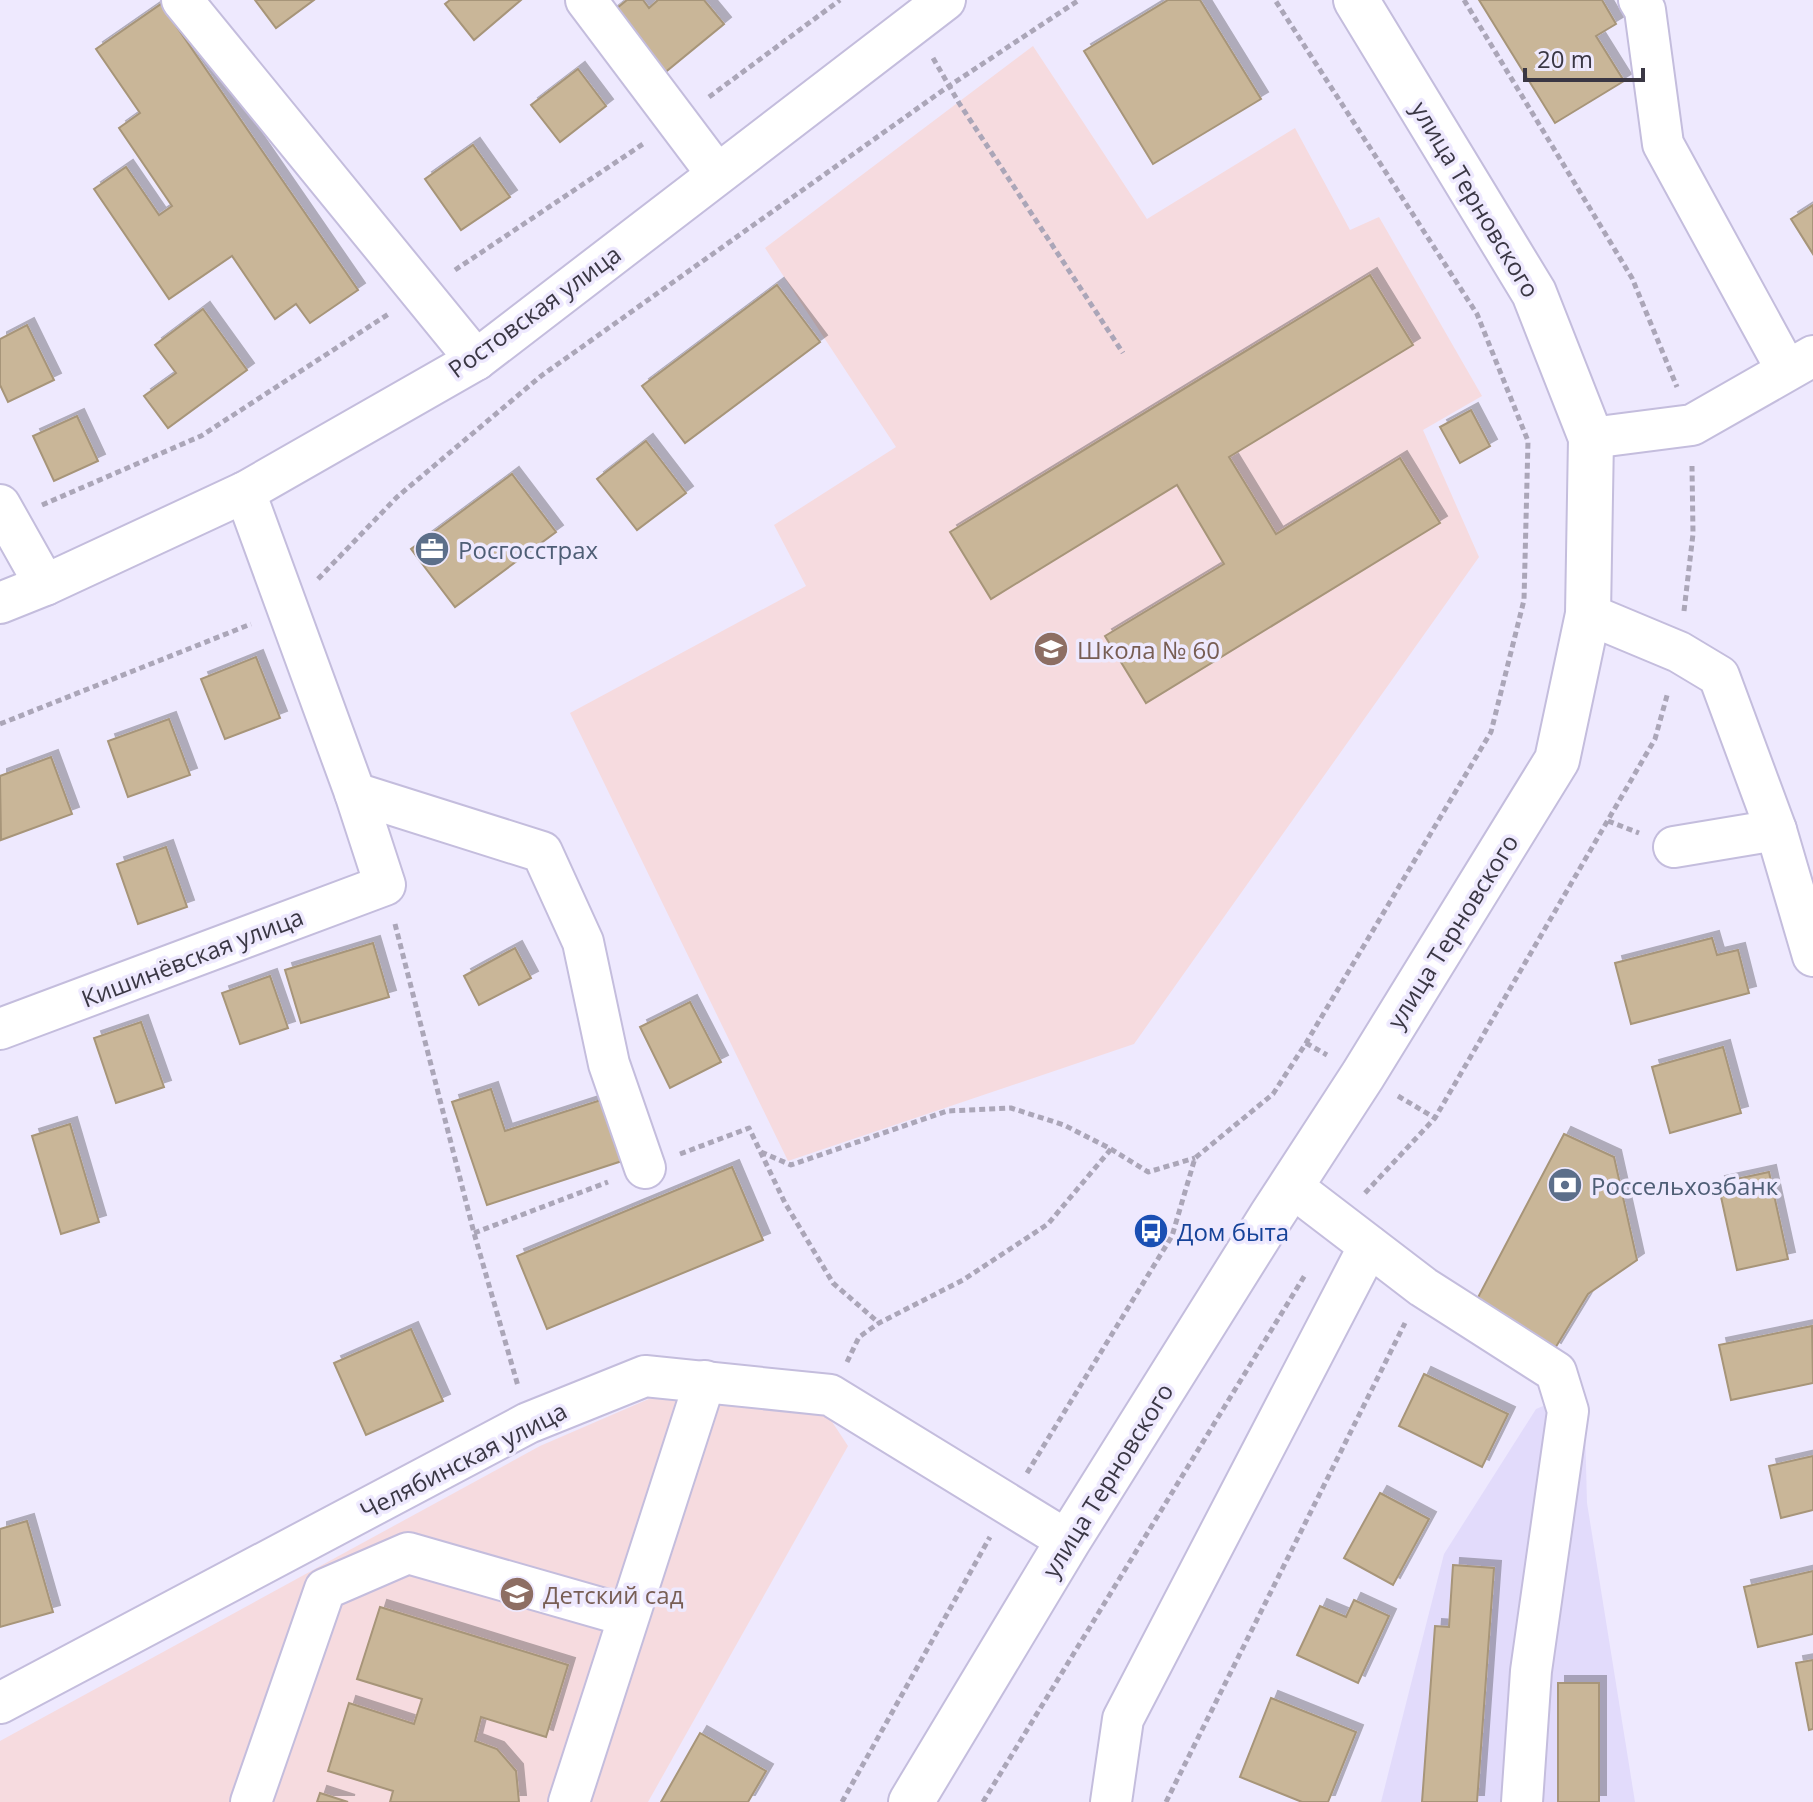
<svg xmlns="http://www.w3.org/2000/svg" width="1813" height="1802" viewBox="0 0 1813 1802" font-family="'Open Sans',sans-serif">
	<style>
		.built { fill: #e2dbfb }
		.education { fill: #f6dbdf }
		.building { fill: #c9b698; stroke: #a79579; stroke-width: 2; filter: url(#shadow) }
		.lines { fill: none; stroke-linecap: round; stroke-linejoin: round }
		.minor-casing { stroke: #c4bddd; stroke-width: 44 }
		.major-casing { stroke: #c4bddd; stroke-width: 48 }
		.path { stroke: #aba6b8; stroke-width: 5; stroke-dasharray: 6 4; stroke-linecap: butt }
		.minor { stroke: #fff; stroke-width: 40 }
		.major { stroke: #fff; stroke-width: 44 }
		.labels { text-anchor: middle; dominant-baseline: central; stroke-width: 7; stroke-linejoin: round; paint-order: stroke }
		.street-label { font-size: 24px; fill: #3a3744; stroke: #eee9fe }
		.service-label { font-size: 24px; fill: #4e5e75; stroke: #eee9fe; text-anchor: start }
		.education-label { font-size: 24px; fill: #785e54; stroke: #eee9fe; text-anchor: start }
		.transit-label { font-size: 24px; fill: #164399; stroke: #eee9fe; text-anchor: start }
	</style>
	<defs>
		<filter id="shadow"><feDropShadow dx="7" dy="-7" stdDeviation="0" flood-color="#0004"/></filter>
	</defs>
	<rect width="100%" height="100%" fill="#eee9fe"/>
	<path class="built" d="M 1584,1389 L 1587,1503 L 1635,1802 L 1381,1802 L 1444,1554 L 1536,1409 Z"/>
	<g class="education">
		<path d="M 1033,46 L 1147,219 L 1295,128 L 1350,230 L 1379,217 L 1482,396 L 1423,430 L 1479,557 L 1134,1044 L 788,1161 L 570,713 L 806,586 L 774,525 L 896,447 L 765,248 Z"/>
		<path d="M 651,1398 L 823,1408 L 848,1446 L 648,1802 L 0,1802 L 0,1741 L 540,1446 Z"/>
	</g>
	<g class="building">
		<path d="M 255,0 L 314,0 L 276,28 Z"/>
		<path d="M 450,0 L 521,0 L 474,40 L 445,4 Z"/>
		<path d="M 627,0 L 643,0 L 649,8 L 658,0 L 704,0 L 724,24 L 657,79 L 606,17 Z"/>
		<path d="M 1168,0 L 1200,0 L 1261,99 L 1153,164 L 1084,51 Z"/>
		<path d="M 1479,0 L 1602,0 L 1616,24 L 1596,36 L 1624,81 L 1555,123 Z"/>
		<path d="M 161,4 L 358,290 L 310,323 L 296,304 L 275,319 L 232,256 L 169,299 L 94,189 L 126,167 L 159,215 L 172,206 L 119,128 L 140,113 L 96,49 Z"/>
		<path d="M 578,69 L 606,106 L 560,142 L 531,105 Z"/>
		<path d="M 473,145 L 510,197 L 461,230 L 425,179 Z"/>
		<path d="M 1813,205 L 1813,254 L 1791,219 Z"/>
		<path d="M 1370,275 L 1413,345 L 1229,457 L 1276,534 L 1400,458 L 1440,523 L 1146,703 L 1105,636 L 1224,564 L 1177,485 L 991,599 L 950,532 Z"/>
		<path d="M 777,285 L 820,342 L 685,443 L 642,386 Z"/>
		<path d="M 203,309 L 247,370 L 168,428 L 144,396 L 176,373 L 155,345 Z"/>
		<path d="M 27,325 L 54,380 L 8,402 L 0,385 L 0,339 Z"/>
		<path d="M 1471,410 L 1490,446 L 1460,463 L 1440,427 Z"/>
		<path d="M 77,416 L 98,461 L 54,481 L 33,436 Z"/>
		<path d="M 646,441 L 686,493 L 637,530 L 597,479 Z"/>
		<path d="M 512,474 L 556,532 L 455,607 L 411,549 Z"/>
		<path d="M 256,657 L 280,718 L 225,739 L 201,679 Z"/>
		<path d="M 169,719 L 190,775 L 128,797 L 108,741 Z"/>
		<path d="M 51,757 L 72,814 L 1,840 L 0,776 Z"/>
		<path d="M 166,847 L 187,907 L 138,924 L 117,864 Z"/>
		<path d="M 1712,938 L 1717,955 L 1738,950 L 1749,993 L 1631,1024 L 1615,963 Z"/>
		<path d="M 373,943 L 389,997 L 301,1023 L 285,970 Z"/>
		<path d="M 515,948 L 531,978 L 479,1005 L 464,976 Z"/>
		<path d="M 270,976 L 288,1028 L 240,1044 L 222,993 Z"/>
		<path d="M 690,1002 L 721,1062 L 670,1088 L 640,1027 Z"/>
		<path d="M 141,1022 L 164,1087 L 116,1103 L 94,1038 Z"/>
		<path d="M 1723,1047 L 1741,1113 L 1670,1133 L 1652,1067 Z"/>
		<path d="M 491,1089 L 505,1131 L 601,1100 L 622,1161 L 487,1205 L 452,1102 Z"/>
		<path d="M 70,1124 L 99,1222 L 61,1234 L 32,1136 Z"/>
		<path d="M 1564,1134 L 1614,1157 L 1637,1260 L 1588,1294 L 1554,1350 L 1474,1305 Z"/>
		<path d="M 732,1167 L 763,1240 L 547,1329 L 517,1256 Z"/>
		<path d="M 1769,1172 L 1788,1259 L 1737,1270 L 1718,1183 Z"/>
		<path d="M 1812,1326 L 1813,1383 L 1731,1400 L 1719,1345 Z"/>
		<path d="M 411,1329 L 443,1401 L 366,1435 L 334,1363 Z"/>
		<path d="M 1424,1374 L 1508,1414 L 1482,1467 L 1399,1426 Z"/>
		<path d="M 1813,1456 L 1813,1510 L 1781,1518 L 1769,1466 Z"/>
		<path d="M 1380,1493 L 1429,1519 L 1393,1585 L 1344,1558 Z"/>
		<path d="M 27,1521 L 53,1612 L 0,1627 L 0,1529 Z"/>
		<path d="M 1453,1565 L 1494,1568 L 1477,1802 L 1422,1802 L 1435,1626 L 1449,1627 Z"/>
		<path d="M 1813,1571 L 1813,1634 L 1758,1647 L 1744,1587 Z"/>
		<path d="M 1354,1600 L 1389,1616 L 1358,1683 L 1297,1655 L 1320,1606 L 1346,1617 Z"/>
		<path d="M 380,1607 L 568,1665 L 546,1737 L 481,1717 L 475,1741 L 497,1749 L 516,1771 L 519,1802 L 390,1802 L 393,1791 L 328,1771 L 349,1703 L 414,1724 L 422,1699 L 357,1679 Z"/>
		<path d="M 1813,1660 L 1813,1729 L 1809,1730 L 1796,1663 Z"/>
		<rect x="1558" y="1683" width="41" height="119"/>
		<path d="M 1271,1698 L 1356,1732 L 1328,1802 L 1302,1802 L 1240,1777 Z"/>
		<path d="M 700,1733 L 766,1771 L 748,1802 L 661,1802 Z"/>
		<path d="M 320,1793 L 348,1802 L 317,1802 Z"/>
	</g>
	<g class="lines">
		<g class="minor-casing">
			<g id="minor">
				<path d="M 182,0 L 476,360"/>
				<path d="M 586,0 L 717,174"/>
				<path d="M 1639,0 L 1645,10 L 1663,144 L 1786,369"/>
				<path d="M 1591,438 L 1692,425 L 1813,356"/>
				<path d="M 0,505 L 45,585"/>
				<path d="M 0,603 L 45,585 L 245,492 L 476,360 L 945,0"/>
				<path d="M 1588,614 L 1679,652 L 1719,676 L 1776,830 L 1813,956"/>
				<path d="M 355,793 L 542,852 L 583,942 L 609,1064 L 645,1168"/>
				<path d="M 1674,847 L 1776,830"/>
				<path d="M 0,1029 L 385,885 L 355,793 L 245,492"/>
				<path d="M 1291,1186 L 1423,1287 L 1556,1372 L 1568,1411 L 1531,1671 L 1522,1802"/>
				<path d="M 0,1703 L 528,1423 L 645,1376 L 830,1395 L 1068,1541"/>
				<path d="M 251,1802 L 325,1589 L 408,1553 L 628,1616"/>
				<path d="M 569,1802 L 705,1381"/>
				<path d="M 1111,1802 L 1123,1719 L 1369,1246"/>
			</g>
		</g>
		<g class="major-casing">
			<path id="major" d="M 911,1802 L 1068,1541 L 1272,1215 L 1363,1075 L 1557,760 L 1588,614 L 1591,438 L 1534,293 L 1356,0"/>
		</g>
		<g class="path">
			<path d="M 1464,0 L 1632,278 L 1677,387"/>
			<path d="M 933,58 L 959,103 L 1123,353"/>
			<path d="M 709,97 L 840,0"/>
			<path d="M 455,270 L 646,142"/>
			<path d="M 42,505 L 201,436 L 390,313"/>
			<path d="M 318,579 L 397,497 L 541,376 L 949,86 L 1079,0"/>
			<path d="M 1684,611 L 1693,534 L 1692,466"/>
			<path d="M 0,724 L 251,624"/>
			<path d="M 1608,821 L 1639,833"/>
			<path d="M 395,924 L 474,1233 L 518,1386"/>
			<path d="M 1306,1043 L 1327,1055"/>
			<path d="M 1398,1096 L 1435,1118"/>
			<path d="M 761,1152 L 791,1165 L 947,1111 L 1011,1108 L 1064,1125 L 1111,1149 L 1148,1172 L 1195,1158"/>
			<path d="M 680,1154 L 749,1128 L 785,1203 L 833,1283 L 879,1323"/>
			<path d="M 1365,1193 L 1435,1118 L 1655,739 L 1668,692"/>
			<path d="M 474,1233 L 608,1182"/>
			<path d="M 847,1362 L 859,1337 L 879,1323 L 963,1280 L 1048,1224 L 1111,1149"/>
			<path d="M 1027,1473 L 1172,1236 L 1195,1158 L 1273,1094 L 1306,1043 L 1491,732 L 1524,600 L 1528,441 L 1477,314 L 1275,0"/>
			<path d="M 842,1802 L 990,1537"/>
			<path d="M 983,1802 L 1305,1275"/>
			<path d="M 1166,1802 L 1405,1323"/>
		</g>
		<use href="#minor" class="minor"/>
		<use href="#major" class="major"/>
	</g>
	<defs>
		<g id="office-disc" transform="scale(1.8)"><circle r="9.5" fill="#5c6f8a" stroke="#eee9fe"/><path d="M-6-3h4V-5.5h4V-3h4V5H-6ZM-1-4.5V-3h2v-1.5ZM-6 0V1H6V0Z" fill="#fff"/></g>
		<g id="school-disc" transform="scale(1.8)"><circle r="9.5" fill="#8d6e63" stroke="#eee9fe"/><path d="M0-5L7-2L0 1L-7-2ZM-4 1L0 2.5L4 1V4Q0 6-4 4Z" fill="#fff"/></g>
		<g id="bank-disc" transform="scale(1.8)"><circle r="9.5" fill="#5c6f8a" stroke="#eee9fe"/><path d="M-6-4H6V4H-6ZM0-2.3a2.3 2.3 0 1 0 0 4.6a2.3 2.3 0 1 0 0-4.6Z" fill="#fff"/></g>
		<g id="bus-disc" transform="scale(1.8)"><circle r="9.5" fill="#1a4fb4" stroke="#eee9fe"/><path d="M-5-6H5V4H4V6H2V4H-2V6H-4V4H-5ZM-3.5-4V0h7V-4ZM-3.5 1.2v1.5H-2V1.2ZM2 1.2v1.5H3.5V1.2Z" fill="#fff"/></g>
	</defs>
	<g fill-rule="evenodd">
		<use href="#office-disc" x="432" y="549"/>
		<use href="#school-disc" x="1051" y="649"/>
		<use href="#bank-disc" x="1565" y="1185"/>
		<use href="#bus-disc" x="1151" y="1231"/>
		<use href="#school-disc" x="517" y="1594"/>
	</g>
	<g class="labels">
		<g class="street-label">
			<text transform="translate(1476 199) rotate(59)">улица Терновского</text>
			<text transform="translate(534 311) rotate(-36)">Ростовская улица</text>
			<text transform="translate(1452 931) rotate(-58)">улица Терновского</text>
			<text transform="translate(192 957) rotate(-21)">Кишинёвская улица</text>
			<text transform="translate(463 1460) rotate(-27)">Челябинская улица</text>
			<text transform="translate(1107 1480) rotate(-58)">улица Терновского</text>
		</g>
		<g class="service-label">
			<text x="458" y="549">Росгосстрах</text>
			<text x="1591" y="1185">Россельхозбанк</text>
		</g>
		<g class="education-label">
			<text x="1077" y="649">Школа № 60</text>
			<text x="543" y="1594">Детский сад</text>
		</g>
		<g class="transit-label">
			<text x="1177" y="1231">Дом быта</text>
		</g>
	</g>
	<path d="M1525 68v12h118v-12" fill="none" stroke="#3a3744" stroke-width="4"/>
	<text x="1537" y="68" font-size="24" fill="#3a3744" stroke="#eee9fe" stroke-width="6" paint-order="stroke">20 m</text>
</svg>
